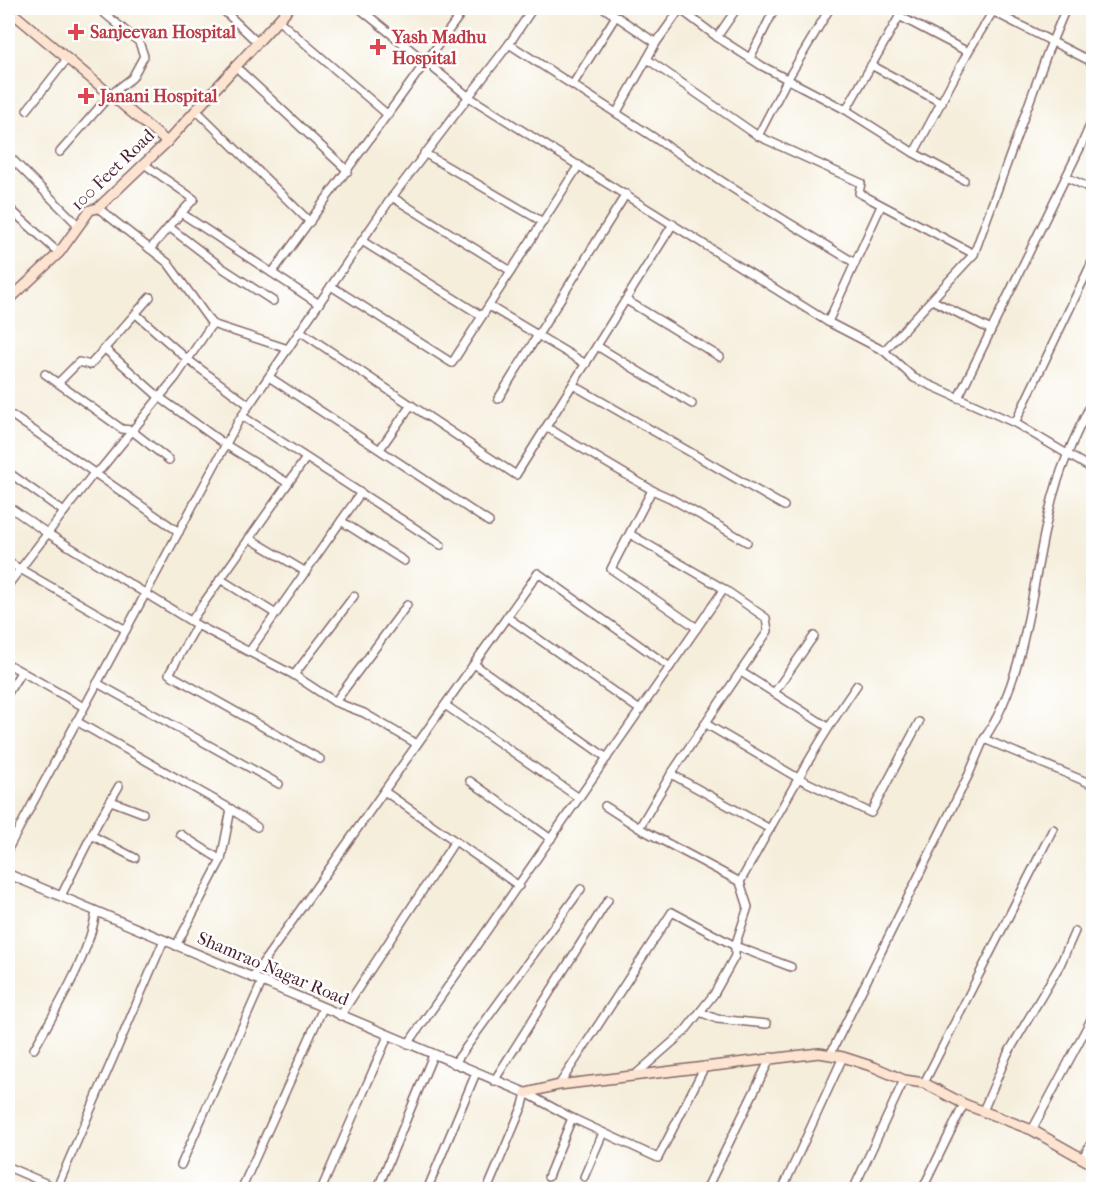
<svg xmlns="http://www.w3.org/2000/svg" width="1101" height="1197" viewBox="0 0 1101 1197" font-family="'IM FELL French Canon',serif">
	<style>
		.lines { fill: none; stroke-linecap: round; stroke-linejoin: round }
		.minor-casing { stroke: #866769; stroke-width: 10 }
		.tertiary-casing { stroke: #866769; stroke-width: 11 }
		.secondary-casing { stroke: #866769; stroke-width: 12 }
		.minor { stroke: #fff; stroke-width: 7 }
		.tertiary { stroke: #fff; stroke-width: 8 }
		.secondary { stroke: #fde4d1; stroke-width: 9 }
		.health-dot { fill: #e0444e; stroke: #fff; stroke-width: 2 }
		.labels { text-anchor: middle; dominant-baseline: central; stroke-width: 5; stroke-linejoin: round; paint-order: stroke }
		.health-label { font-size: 18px; font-weight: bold; fill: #be3a42; stroke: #fff; text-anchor: start }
		.street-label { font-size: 18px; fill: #4a1f2b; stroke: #fff }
	</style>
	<rect width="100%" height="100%" fill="#fff"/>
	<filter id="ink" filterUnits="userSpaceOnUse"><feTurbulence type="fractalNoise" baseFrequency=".0167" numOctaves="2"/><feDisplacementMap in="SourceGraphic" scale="12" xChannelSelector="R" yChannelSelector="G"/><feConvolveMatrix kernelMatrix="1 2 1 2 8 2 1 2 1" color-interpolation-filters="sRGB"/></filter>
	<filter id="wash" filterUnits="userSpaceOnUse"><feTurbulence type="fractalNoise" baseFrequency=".008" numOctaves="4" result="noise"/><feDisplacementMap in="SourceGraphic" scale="24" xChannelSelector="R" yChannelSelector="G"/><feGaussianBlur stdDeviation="1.35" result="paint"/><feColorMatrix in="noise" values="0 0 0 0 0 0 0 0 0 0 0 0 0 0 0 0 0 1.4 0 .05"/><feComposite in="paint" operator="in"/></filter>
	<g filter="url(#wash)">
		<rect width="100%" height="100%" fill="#f5eedb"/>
	</g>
	<g filter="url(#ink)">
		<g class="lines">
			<g class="minor-casing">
				<g id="minor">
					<path d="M 221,8 L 257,42"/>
					<path d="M 359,8 L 469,97 L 828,322 L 884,351 L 914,378 L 1015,423 L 1094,470"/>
					<path d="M 604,8 L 656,43 L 681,8"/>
					<path d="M 904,8 L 846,110 L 914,153 L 964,180"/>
					<path d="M 986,8 L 1094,63"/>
					<path d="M 680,9 L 717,37 L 762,66 L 846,110"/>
					<path d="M 899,16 L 968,52"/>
					<path d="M 278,20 L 388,115"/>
					<path d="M 717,37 L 737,8"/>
					<path d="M 509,44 L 740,193 L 855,263"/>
					<path d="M 750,58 L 775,8"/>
					<path d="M 647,59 L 758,136 L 861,183 L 859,193 L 974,254"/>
					<path d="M 871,65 L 942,103"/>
					<path d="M 235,66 L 348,171"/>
					<path d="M 573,84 L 616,16"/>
					<path d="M 27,110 L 67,59"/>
					<path d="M 196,110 L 310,222"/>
					<path d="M 617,112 L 656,43"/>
					<path d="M 758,136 L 787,80 L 830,8"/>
					<path d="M 60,152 L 110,95 L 132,78 L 144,56 L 139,42 L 98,8"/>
					<path d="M 424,153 L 543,222"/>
					<path d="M 914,153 L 968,52 L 995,8"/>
					<path d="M 8,155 L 79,226"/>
					<path d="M 144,164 L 194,199 L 181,213"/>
					<path d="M 1066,177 L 1094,190"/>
					<path d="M 392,197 L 511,271"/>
					<path d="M 8,207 L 59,253"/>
					<path d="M 98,208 L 168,263 L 212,324 L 288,349"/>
					<path d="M 169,227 L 224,269 L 273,301"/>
					<path d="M 362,241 L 482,316"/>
					<path d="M 150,249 L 181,213 L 319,304"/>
					<path d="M 272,273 L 465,8"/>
					<path d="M 331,286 L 452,363 L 579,165"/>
					<path d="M 626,300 L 720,357"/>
					<path d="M 932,300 L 991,330"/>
					<path d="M 489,306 L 586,364"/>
					<path d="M 136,314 L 187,359 L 249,405"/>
					<path d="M 828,322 L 881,206"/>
					<path d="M 300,331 L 516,475 L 673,224"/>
					<path d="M 597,346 L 692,404"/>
					<path d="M 105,349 L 159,397 L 226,445 L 288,483"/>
					<path d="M 884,351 L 974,254 L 1048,51 L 1066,8"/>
					<path d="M 45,374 L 122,429 L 131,430 L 169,460"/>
					<path d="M 269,377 L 489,522"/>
					<path d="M 58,383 L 79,362 L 90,365 L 150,297"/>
					<path d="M 573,385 L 784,506"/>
					<path d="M 958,398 L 1081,146 L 1094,116"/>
					<path d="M 498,399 L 626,194"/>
					<path d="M 13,416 L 179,532"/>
					<path d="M 242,416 L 441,545"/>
					<path d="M 1015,423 L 1094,258"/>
					<path d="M 546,427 L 652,490 L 670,498 L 747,542"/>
					<path d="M 380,449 L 411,405"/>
					<path d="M 8,472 L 64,512"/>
					<path d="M 652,490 L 611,569 L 697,628"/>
					<path d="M 8,506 L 47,533 L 197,625 L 294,675 L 335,702 L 407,605"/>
					<path d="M 341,521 L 404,561"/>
					<path d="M 630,534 L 724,589 L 766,618 L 768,631 L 671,774 L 639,828"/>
					<path d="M 249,538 L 306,572"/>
					<path d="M 8,562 L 126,630"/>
					<path d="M 220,579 L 276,614"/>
					<path d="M 8,585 L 94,473 L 101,469 L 176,377 L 212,324"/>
					<path d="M 507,617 L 640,710"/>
					<path d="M 191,621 L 306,458"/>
					<path d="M 197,625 L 169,674 L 320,759"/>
					<path d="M 249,652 L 360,494"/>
					<path d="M 8,664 L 84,707"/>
					<path d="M 474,664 L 607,758"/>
					<path d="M 741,672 L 828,727"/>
					<path d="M 294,675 L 354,596"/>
					<path d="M 97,683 L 279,784"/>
					<path d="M 8,693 L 21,672"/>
					<path d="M 774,693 L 814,636"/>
					<path d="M 335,702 L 364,713 L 417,744"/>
					<path d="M 445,705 L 579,798"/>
					<path d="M 76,721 L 231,809 L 257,827"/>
					<path d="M 706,724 L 798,778 L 871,813 L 919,722"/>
					<path d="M 984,739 C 1027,676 1031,586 1049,512 C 1058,472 1075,435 1094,398"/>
					<path d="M 671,774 L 770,829"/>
					<path d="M 470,781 L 551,839"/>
					<path d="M 384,791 L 519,886"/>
					<path d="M 111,801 L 143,813"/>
					<path d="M 605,806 L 639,828 L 740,882 L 748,907 L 735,946 L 735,956 L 714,994 L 684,1032 L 635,1075"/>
					<path d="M 91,835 L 135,858"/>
					<path d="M 8,849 L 239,420 L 392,197 L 509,44 L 533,8"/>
					<path d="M 221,860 L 231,809"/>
					<path d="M 740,882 C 778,815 813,748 857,685"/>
					<path d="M 61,896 L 97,824 L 119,786"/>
					<path d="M 176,946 L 221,860 L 180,834"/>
					<path d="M 252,978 L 538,573 L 670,667"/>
					<path d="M 700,1012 L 717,1019 L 767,1024"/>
					<path d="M 340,1016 L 455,841"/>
					<path d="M 408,1044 L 724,589"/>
					<path d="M 34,1049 C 57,1008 88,958 96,912"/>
					<path d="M 830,1055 L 969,774 L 984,739 L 1094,785"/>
					<path d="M 454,1064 L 581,889"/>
					<path d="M 494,1081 L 608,900"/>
					<path d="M 924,1083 L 1053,829"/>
					<path d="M 559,1085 L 672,912 L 735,946 L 791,967"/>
					<path d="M 983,1111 L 1007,1055 L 1060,965 L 1075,931"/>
					<path d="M 1032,1130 L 1094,1014"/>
					<path d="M 1082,1159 L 1094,1138"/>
					<path d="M 181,1165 L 262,982"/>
					<path d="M 8,1167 L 57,1188"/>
					<path d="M 548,1177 L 572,1118"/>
					<path d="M 584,1177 L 603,1133"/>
					<path d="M 56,1190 L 164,940"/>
					<path d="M 241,1190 L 323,1008"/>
					<path d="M 321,1190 L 388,1036"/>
					<path d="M 377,1190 L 433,1055"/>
					<path d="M 427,1190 L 476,1073"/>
					<path d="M 487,1190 L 523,1105 L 526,1093 L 572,1118 L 658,1158 L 705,1066"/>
					<path d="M 706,1190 L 771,1057"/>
					<path d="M 782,1190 L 843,1057"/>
					<path d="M 853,1190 L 904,1080"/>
					<path d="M 922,1190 L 964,1104"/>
				</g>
			</g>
			<g class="tertiary-casing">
				<path id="tertiary" d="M 8,874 L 526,1093"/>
			</g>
			<g class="secondary-casing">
				<g id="secondary">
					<path d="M 8,9 L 167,142"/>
					<path d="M 8,301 L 59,253 L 90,210 L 98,208 L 167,142 L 289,8"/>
					<path d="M 526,1093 L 559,1085 L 819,1053 L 843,1057 L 874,1067 L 904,1080 L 924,1083 L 964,1104 L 1032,1130 L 1094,1165"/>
				</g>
			</g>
			<use href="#minor" class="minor"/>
			<use href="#tertiary" class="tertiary"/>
			<use href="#secondary" class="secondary"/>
		</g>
	</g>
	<g class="health-dot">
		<path d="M73 23h6v6h6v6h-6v6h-6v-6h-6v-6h6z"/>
		<path d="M375 38h6v6h6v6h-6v6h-6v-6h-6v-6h6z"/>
		<path d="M83 87h6v6h6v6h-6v6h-6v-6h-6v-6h6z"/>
	</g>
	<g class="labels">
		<g class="health-label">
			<text x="90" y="32">Sanjeevan Hospital</text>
			<text x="392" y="37">Yash Madhu<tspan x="392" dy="21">Hospital</tspan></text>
			<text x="100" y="96">Janani Hospital</text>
		</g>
		<g class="street-label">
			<text transform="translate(113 170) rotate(-44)">100 Feet Road</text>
			<text transform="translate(273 969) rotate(23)">Shamrao Nagar Road</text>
		</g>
	</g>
	<rect width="1101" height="1197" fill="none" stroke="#fff" stroke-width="30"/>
</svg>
